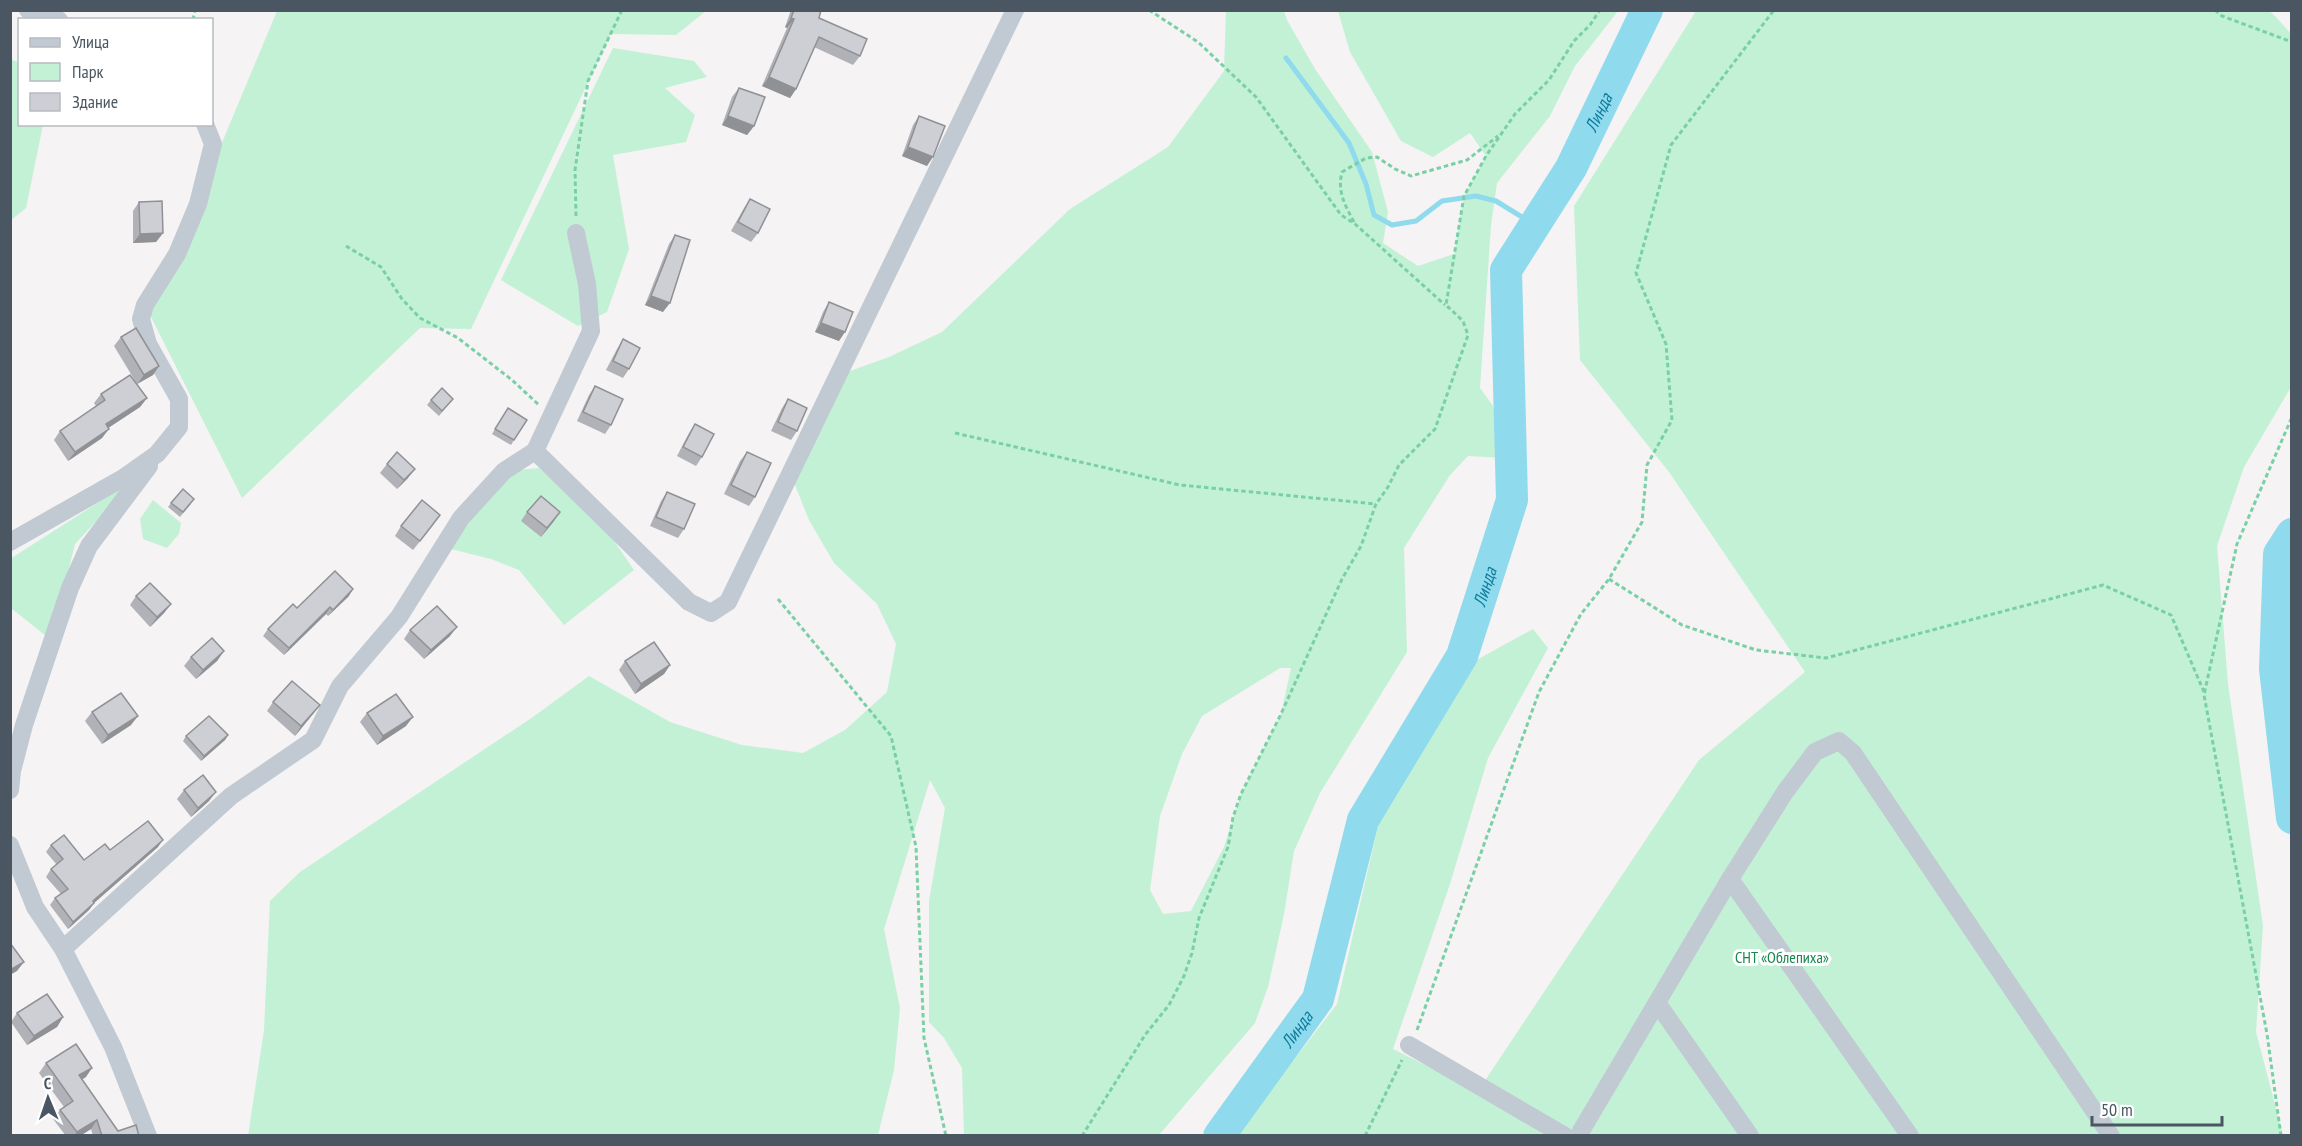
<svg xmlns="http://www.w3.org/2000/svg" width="2302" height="1146" viewBox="0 0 2302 1146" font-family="'PT Sans Narrow',sans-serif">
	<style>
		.green { fill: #c3f1d5; fill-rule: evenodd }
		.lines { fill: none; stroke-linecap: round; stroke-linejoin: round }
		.stream { stroke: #90daee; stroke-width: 5 }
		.river { stroke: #90daee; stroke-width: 32 }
		.path { stroke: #7ad0a6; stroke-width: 3; stroke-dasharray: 4.5 3; stroke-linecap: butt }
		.minor { stroke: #c1cad2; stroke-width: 18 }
		.wall { fill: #b0b2b7 }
		.shaded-wall { fill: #909195 }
		.building { fill: #cdcfd5; stroke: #909195; stroke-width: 1.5 }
		.labels { text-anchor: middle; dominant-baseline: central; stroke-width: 6; stroke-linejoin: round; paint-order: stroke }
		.park-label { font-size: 16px; fill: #17864f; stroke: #fff }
		.water-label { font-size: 18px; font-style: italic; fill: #0c7c9b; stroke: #fff }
	</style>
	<rect width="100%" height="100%" fill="#f5f3f3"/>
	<g class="green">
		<path d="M 2268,10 L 2276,17 L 2292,35 L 2291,387 L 2244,467 L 2217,546 L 2228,684 L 2263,926 L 2256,1032 L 2283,1135 L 1235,1136 L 1337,1004 L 1380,817 L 1471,663 L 1533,629 L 1548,648 L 1488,758 L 1450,884 L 1393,1049 L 1478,1091 L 1699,760 L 1805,672 L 1669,472 L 1580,360 L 1574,206 L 1696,11 Z"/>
		<path d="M 277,11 L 706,11 L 676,35 L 611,34 L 471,329 L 420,328 L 242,498 L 150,315 Z"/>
		<path d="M 1226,11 L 1284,11 L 1287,20 L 1315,69 L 1372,152 L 1388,212 L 1383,243 L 1418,266 L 1454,254 L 1464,196 L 1486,156 L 1470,133 L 1433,157 L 1401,141 L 1350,52 L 1338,11 L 1618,11 L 1575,66 L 1550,116 L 1497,183 L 1491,225 L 1480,388 L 1493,406 L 1503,458 L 1468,456 L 1450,475 L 1404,548 L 1407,652 L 1320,793 L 1294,851 L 1284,914 L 1268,987 L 1255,1023 L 1159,1135 L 964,1135 L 962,1068 L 944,1038 L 929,1022 L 929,901 L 945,808 L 930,780 L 884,929 L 900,1008 L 894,1070 L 878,1135 L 248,1136 L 264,1030 L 270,901 L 300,872 L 533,717 L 589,676 L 670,722 L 742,745 L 803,753 L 845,730 L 887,692 L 896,644 L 877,604 L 834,563 L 809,520 L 791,475 L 836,376 L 889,357 L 942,332 L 1070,209 L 1168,147 L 1224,71 ZM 1280,668 L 1291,668 L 1281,714 L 1241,794 L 1224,847 L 1191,911 L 1163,914 L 1150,890 L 1160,816 L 1182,754 L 1202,716 Z"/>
		<path d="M 613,48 L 694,61 L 707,77 L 665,88 L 695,115 L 686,142 L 613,155 L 629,249 L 607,312 L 578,326 L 501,280 Z"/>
		<path d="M 11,59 L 19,63 L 20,124 L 43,125 L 26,208 L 11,220 Z"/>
		<path d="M 539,468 L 603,525 L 634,570 L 564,625 L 519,570 L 491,559 L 451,549 L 469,516 L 518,470 Z"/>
		<path d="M 135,479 L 75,544 L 51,640 L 11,608 L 10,559 Z"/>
		<path d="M 153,500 L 181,523 L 179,534 L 167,548 L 143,539 L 140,519 Z"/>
	</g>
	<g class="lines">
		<path class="stream" d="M 1286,58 L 1349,143 L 1366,184 L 1374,215 L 1392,225 L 1416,221 L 1442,201 L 1476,196 L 1496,201 L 1535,225"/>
		<g class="river">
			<path d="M 2292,534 L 2279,554 L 2275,669 L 2292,818"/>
			<path id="s1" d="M 1219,1136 L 1318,999 L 1363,820 L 1462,656 L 1512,500 L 1506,270 L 1571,168 L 1647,10"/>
		</g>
		<g class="path">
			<path d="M 1149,10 L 1198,42 L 1256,97 L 1341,215 L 1355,224 L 1445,305"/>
			<path d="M 2215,10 L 2222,16 L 2292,42"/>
			<path d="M 193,20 L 195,10"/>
			<path d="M 576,216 L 575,170 L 588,81 L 622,10"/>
			<path d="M 1354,222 C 1345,205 1337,192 1342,172 L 1366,158 L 1377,157 L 1395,169 L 1411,176 L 1467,160 L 1498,136"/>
			<path d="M 346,246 L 381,267 L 402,299 L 420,318 L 458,338 L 512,380 L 539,405"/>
			<path d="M 955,433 L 1180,485 L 1376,504"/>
			<path d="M 1609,579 L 1682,625 L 1756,650 L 1826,658 L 2103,585 L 2171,615 L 2204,692"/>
			<path d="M 778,599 L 891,736 L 916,847 L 924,1038 L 946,1136"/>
			<path d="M 1417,1030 L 1539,692 L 1581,614 L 1609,579 L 1642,522 L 1647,465 L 1672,420 L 1666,344 L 1636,273 L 1671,145 L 1774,10"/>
			<path d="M 1082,1136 L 1145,1035 L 1169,1005 L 1184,976 L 1192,953 L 1199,918 L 1228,847 L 1233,817 L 1241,794 L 1281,714 L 1342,579 L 1361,546 L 1376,504 L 1388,487 L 1399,465 L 1435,429 L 1468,335 L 1463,321 L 1446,305 L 1464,196 L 1486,156 L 1515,114 L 1549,80 L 1574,41 L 1590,25 L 1600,10"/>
			<path d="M 1365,1136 L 1402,1060"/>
			<path d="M 2281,1136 L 2267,1034 L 2204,695 L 2237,544 L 2292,417"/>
		</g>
		<g class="minor">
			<path d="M 28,10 L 59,20"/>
			<path d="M 535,451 L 689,602 L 711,613 L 728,602 L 1015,10"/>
			<path d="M 10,542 L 123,478 L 157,454 L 179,427 L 179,399 L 148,344 L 141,319 L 145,305 L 177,254 L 198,204 L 213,144 L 205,124"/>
			<path d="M 10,790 L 12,771 L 24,725 L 70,588 L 89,546 L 149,466"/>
			<path d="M 10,845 L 35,907 L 63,949 L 113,1047 L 148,1136"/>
			<path d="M 1730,879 L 1785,792 L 1815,752 L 1839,741 L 1853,753 L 2111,1136"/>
			<path d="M 63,949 L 231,796 L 313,740 L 340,686 L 399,617 L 461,518 L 504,471 L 535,451 L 591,331 L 587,284 L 576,233"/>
			<path d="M 1658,1004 L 1750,1136"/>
			<path d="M 1409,1045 L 1565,1136"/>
			<path d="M 1581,1131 L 1730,879 L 1910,1136"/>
		</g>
	</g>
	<g class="wall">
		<path d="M 791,10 L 821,10 L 819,18 L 860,56 L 853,65 L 814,47 L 796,89 L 790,98 L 762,86 L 787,28 L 785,27 Z"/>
		<path d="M 739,88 L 754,126 L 747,135 L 722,125 L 732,97 Z"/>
		<path d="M 919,116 L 927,166 L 902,156 L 913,125 Z"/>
		<path d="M 750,199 L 758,233 L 751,242 L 731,231 L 744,208 Z"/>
		<path d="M 139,202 L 163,233 L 156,242 L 133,243 L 133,211 Z"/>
		<path d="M 675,235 L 663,312 L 645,305 L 669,244 Z"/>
		<path d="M 829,302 L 839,341 L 815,332 L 823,312 Z"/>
		<path d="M 121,337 L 159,366 L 153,375 L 137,384 L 114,346 Z"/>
		<path d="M 623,339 L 629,369 L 623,378 L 606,370 L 617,349 Z"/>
		<path d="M 595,386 L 611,425 L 605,434 L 577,421 L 589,395 Z"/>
		<path d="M 101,394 L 147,398 L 140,407 L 108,428 L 102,438 L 68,461 L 54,440 L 60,431 L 96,406 L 94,403 Z"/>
		<path d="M 453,399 L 439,416 L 427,405 L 431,400 Z"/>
		<path d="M 788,399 L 797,431 L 791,440 L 771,431 L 782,408 Z"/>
		<path d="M 508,408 L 514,440 L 511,445 L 492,434 Z"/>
		<path d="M 695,424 L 702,457 L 696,466 L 677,456 L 689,433 Z"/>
		<path d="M 747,452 L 755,497 L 749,506 L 724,494 L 740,461 Z"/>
		<path d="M 387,464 L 408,478 L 397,489 L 380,473 Z"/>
		<path d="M 667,492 L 684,529 L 678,538 L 650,526 L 661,501 Z"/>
		<path d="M 171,503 L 191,504 L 180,517 L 168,507 Z"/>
		<path d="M 527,512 L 554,521 L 541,537 L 521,521 Z"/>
		<path d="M 434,524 L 413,550 L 395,536 L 401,526 Z"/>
		<path d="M 136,596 L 171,604 L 164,613 L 150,627 L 130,605 Z"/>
		<path d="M 349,596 L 328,616 L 326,614 L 284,655 L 263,636 L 268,629 L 297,608 Z"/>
		<path d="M 410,630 L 450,636 L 424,659 L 404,639 Z"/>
		<path d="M 224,651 L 217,661 L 196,679 L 184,666 L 191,657 Z"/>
		<path d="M 625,661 L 670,665 L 664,674 L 635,694 L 619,670 Z"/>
		<path d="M 273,702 L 320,705 L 313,714 L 295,736 L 267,711 Z"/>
		<path d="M 92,712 L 131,725 L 102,744 L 85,721 Z"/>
		<path d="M 367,713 L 406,726 L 377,745 L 360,722 Z"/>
		<path d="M 228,735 L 225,740 L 201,761 L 183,741 L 186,736 Z"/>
		<path d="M 184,790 L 209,801 L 191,817 L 177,799 Z"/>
		<path d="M 51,845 L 84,860 L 110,850 L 158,847 L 94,903 L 89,910 L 68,929 L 50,905 L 55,898 L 61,894 L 46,877 L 51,869 L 57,865 L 46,852 Z"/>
		<path d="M 17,1013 L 63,1017 L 57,1027 L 27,1045 L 11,1022 Z"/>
		<path d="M 46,1063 L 86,1077 L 82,1079 L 118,1131 L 139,1136 L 93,1136 L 91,1129 L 80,1136 L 66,1136 L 53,1119 L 60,1110 L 64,1107 L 39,1073 Z"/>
	</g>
	<g class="shaded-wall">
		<path d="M 791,18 L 794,19 L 787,28 L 785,27 Z"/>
		<path d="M 769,77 L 796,89 L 790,98 L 762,86 Z"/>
		<path d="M 728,116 L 754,126 L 747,135 L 722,125 Z"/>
		<path d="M 908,147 L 933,157 L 927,166 L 902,156 Z"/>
		<path d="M 163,233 L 156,242 L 133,243 L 140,234 Z"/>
		<path d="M 651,296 L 670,303 L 663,312 L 645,305 Z"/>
		<path d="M 821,323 L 845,332 L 839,341 L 815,332 Z"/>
		<path d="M 159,366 L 153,375 L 137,384 L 144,375 Z"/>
		<path d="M 147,398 L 140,407 L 99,434 L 106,424 Z"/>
		<path d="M 109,429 L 102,438 L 68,461 L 75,452 Z"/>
		<path d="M 415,469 L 408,478 L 397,489 L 404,480 Z"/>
		<path d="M 560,512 L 554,521 L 541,537 L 547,528 Z"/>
		<path d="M 353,589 L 349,596 L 328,616 L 333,610 Z"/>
		<path d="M 171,604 L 164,613 L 150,627 L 157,617 Z"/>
		<path d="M 330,607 L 326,614 L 284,655 L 289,648 Z"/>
		<path d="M 457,627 L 450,636 L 424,659 L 431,650 Z"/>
		<path d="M 224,651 L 217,661 L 196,679 L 203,670 Z"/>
		<path d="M 670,665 L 664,674 L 635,694 L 641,684 Z"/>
		<path d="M 320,705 L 313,714 L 295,736 L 301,726 Z"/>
		<path d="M 138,716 L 131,725 L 102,744 L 108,735 Z"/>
		<path d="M 413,717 L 406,726 L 377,745 L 383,736 Z"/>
		<path d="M 228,735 L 225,740 L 201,761 L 204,756 Z"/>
		<path d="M 216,792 L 209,801 L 191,817 L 198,808 Z"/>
		<path d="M 163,840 L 158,847 L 94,903 L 89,910 L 68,929 L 73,922 L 93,901 Z"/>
		<path d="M 24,962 L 17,971 L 10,975 L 10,970 Z"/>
		<path d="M 63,1017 L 57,1027 L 27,1045 L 34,1036 Z"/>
		<path d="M 92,1068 L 86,1077 L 73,1085 L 79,1075 Z"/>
		<path d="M 97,1120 L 91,1129 L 80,1136 L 74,1136 L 77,1132 Z"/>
	</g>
	<g class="building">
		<path d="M 794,10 L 821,10 L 819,18 L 867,39 L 860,56 L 819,37 L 796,89 L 769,77 L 794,19 L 791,18 Z"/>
		<path d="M 739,88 L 765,97 L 754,126 L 728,116 Z"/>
		<path d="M 919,116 L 945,126 L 933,157 L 908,147 Z"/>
		<path d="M 750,199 L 770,209 L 758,233 L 738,222 Z"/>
		<path d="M 162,201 L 163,233 L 140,234 L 139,202 Z"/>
		<path d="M 675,235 L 690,240 L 670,303 L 651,296 Z"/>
		<path d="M 829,302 L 853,312 L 845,332 L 821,323 Z"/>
		<path d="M 136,328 L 159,366 L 144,375 L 121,337 Z"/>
		<path d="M 623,339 L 640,348 L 629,369 L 613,361 Z"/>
		<path d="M 130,375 L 147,398 L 106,424 L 109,429 L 75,452 L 60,431 L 105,400 L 101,394 Z"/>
		<path d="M 595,386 L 623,399 L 611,425 L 583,412 Z"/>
		<path d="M 442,388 L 453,399 L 442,411 L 431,400 Z"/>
		<path d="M 788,399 L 807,408 L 797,431 L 778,422 Z"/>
		<path d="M 508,408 L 527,420 L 514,440 L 495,429 Z"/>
		<path d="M 695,424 L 714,434 L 702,457 L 683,447 Z"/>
		<path d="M 397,452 L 415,469 L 404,480 L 387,464 Z"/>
		<path d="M 747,452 L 771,463 L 755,497 L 731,485 Z"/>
		<path d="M 183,489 L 194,499 L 183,512 L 171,503 Z"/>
		<path d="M 667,492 L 695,504 L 684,529 L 656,517 Z"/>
		<path d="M 541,496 L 560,512 L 547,528 L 527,512 Z"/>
		<path d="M 422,500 L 440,515 L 420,541 L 401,526 Z"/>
		<path d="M 335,571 L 353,589 L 333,610 L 330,607 L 289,648 L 268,629 L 293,604 L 297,608 Z"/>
		<path d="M 150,583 L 171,604 L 157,617 L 136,596 Z"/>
		<path d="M 437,606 L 457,627 L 431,650 L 410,630 Z"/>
		<path d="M 212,638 L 224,651 L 203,670 L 191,657 Z"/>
		<path d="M 654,642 L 670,665 L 641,684 L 625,661 Z"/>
		<path d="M 292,681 L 320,705 L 301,726 L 273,702 Z"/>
		<path d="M 121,693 L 138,716 L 108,735 L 92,712 Z"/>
		<path d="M 396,694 L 413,717 L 383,736 L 367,713 Z"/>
		<path d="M 209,716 L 228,735 L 204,756 L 186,736 Z"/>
		<path d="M 203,775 L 216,792 L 198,808 L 184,790 Z"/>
		<path d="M 148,821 L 163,840 L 93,901 L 94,903 L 73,922 L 55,898 L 68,889 L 51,869 L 63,859 L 51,845 L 64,835 L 84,860 L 105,844 L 110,850 Z"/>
		<path d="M 10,943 L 24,962 L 10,970 Z"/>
		<path d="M 47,994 L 63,1017 L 34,1036 L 17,1013 Z"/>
		<path d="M 76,1044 L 92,1068 L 79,1075 L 118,1131 L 136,1125 L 139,1136 L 102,1136 L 97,1120 L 77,1132 L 60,1110 L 73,1101 L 46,1063 Z"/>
	</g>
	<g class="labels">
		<g class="park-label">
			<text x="1782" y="957">СНТ «Облепиха»</text>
		</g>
		<g class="water-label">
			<text stroke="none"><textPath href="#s1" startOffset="1122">Линда</textPath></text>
			<text stroke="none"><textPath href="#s1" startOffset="618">Линда</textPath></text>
			<text stroke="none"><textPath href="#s1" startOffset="132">Линда</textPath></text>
		</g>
	</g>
	<rect width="2302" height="1146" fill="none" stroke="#4a5661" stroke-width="24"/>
	<rect x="18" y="18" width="195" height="108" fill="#ffffff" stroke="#b7bbc0" stroke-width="1.5"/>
	<rect x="30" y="38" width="30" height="9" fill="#c1cad2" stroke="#b7bbc0" stroke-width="1.5"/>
	<text x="72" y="48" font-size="18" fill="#4a5661">Улица</text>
	<rect x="30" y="63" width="30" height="18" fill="#c3f1d5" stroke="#b7bbc0" stroke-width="1.5"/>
	<text x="72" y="78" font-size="18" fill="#4a5661">Парк</text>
	<rect x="30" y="93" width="30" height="18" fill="#cdcfd5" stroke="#b7bbc0" stroke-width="1.5"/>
	<text x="72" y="108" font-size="18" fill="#4a5661">Здание</text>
	<g transform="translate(48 1098) rotate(358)" stroke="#ffffff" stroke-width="4.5" paint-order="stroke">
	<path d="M0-4.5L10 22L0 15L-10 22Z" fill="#4a5661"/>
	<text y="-9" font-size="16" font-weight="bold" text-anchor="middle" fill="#4a5661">С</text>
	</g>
	<path d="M2092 1116v9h130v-9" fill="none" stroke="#4a5661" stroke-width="3"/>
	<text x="2101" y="1116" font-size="18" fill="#4a5661" stroke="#ffffff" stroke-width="4.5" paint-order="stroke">50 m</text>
</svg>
